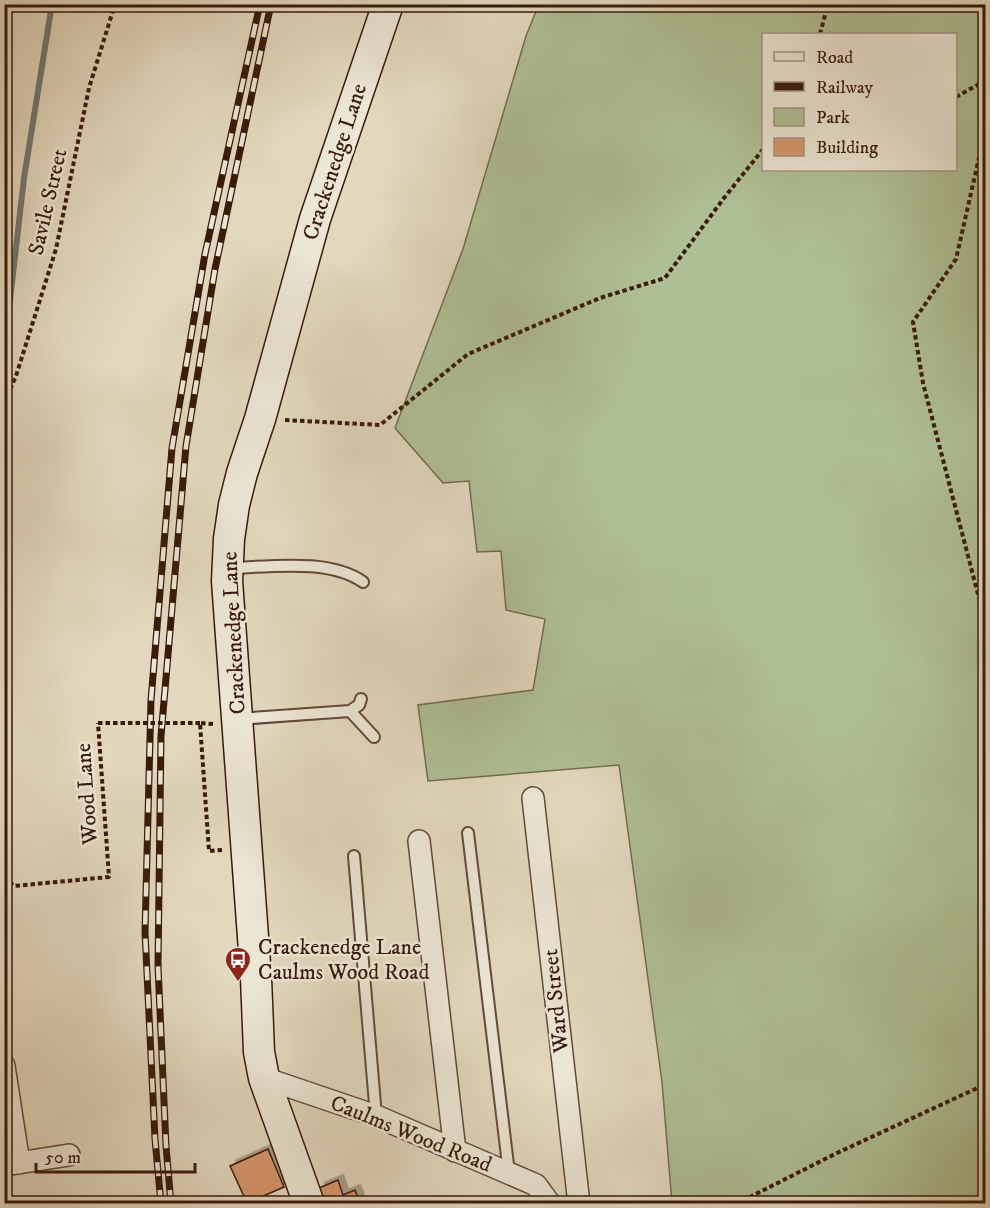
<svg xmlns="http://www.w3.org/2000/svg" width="990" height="1208" font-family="'IM FELL DW Pica',serif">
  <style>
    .green { fill: #afbf94; stroke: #746c50; stroke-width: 1.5; fill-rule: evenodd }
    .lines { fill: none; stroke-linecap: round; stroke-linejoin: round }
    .stream { stroke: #717973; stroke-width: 6 }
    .building { fill: #d7976c; stroke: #391a0b; stroke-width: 1.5; filter: url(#shadow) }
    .lane-casing { stroke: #634a38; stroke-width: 14 }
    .street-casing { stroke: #634a38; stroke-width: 24 }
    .secondary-casing { stroke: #391a0b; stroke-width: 33 }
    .path { stroke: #391a0b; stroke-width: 4; stroke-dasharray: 4.5 3; stroke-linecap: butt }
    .lane { stroke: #ece6d4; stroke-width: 10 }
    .street { stroke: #ece6d4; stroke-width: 21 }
    .secondary { stroke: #ece6d4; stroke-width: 30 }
    .rail-casing { stroke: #391a0b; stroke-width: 7 }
    .rail { stroke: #ece6d4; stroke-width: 4.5; stroke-dasharray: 14; stroke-linecap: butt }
    .path-bridge { stroke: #391a0b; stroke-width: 4; stroke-dasharray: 4.5 3; stroke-linecap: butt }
    .labels { text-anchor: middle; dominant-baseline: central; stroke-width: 5; stroke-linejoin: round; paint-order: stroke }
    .street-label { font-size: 22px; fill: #391a0b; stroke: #ece6d4 }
    .poi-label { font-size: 22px; fill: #391a0b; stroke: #ece6d4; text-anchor: start }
  </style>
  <defs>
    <filter id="shadow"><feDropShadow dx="5.5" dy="-5.5" stdDeviation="0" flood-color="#0004"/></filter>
  </defs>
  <rect width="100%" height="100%" fill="#e2d8bd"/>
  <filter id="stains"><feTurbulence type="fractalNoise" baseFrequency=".00333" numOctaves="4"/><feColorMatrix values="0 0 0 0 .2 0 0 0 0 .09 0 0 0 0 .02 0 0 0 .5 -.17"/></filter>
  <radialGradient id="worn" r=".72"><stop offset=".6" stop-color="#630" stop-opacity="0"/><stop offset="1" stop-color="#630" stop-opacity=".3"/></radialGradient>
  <path class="green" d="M539,4l446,1v1198h-313l-10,-121 -43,-317 -191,16 -10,-76 115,-15 12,-71 -39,-9 -5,-59 -24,1 -8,-71 -26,2 -48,-55 68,-179 63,-213zM764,34h192v136h-192z"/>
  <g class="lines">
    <path class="stream" d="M4,353l20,-175 28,-174"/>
  </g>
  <path class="building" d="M268,1149l16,38 -37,16 -17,-37z
    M338,1180l5,15 12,-5 5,14h-35l-6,-16z"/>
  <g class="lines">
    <defs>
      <path id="lane" d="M228,568c42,-1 101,-10 135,14
        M350,711l24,26
        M238,719l112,-8 9,-6 2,-6
        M468,833l41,340
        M354,856l22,260"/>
      <path id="street" d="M533,798l46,406
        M419,841l36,310
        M4,1066l15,97
        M264,1078l112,38 160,69 14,19
        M5,1165l64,-10"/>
      <path id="secondary" d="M309,1204l-45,-126 -5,-26 -3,-74 -29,-397 2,-42 5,-34 8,-32 18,-54 55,-200 73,-215"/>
    </defs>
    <use href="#lane" class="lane-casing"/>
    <use href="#street" class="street-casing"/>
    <use href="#secondary" class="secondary-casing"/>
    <path class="path" d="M820,34l8,-30
      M956,97l30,-17
      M986,127l-30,132 -43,63 10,61 63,242
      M4,403l12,-27 40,-127 33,-161 26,-84
      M285,420l95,5 88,-71 132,-56 65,-20 59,-80 40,-50
      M213,724l-13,-1 9,128 13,-1
      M4,877l10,9 95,-9 -11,-154
      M736,1204l101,-51 149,-69"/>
    <use href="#lane" class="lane"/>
    <use href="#street" class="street"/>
    <use href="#secondary" class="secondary"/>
    <defs>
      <path id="rail" d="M161,1204l-6,-65 -10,-207 6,-232 21,-252 33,-194 55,-250
        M171,1204l-5,-58 -8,-180 3,-230 25,-290 29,-177 56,-265"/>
    </defs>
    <use href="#rail" class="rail-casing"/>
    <use href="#rail" class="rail"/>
    <path class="path-bridge" d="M98,723h102"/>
  </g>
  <defs>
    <symbol id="bus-pin" viewBox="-11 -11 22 30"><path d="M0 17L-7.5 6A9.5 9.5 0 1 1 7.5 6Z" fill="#8f2418" stroke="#ece6d4"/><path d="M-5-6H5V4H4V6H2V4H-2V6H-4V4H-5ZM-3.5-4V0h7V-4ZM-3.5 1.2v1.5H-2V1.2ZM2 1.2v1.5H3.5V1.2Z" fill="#fff"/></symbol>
  </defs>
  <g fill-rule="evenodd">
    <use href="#bus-pin" x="223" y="945" width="30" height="40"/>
  </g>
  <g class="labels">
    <g class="street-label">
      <text transform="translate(335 162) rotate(-72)">Crackenedge Lane</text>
      <text transform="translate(48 202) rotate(-77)">Savile Street</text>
      <text transform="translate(234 633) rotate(-93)">Crackenedge Lane</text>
      <text transform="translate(87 794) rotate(-94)">Wood Lane</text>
      <text transform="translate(556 1001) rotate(-96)">Ward Street</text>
      <text transform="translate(411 1134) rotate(22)">Caulms Wood Road</text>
    </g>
    <g class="poi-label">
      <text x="258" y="947">Crackenedge Lane<tspan x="258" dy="25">Caulms Wood Road</tspan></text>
    </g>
  </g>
  <rect width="990" height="1208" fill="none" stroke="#e2d8bd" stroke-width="24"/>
  <rect x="6" y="6" width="978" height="1196" fill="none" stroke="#391a0b" stroke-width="3"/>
  <rect x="12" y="12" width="966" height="1184" fill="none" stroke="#391a0b" stroke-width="1.5"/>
  <rect x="762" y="33" width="195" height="138" fill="#ece6d4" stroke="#a49484" stroke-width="1.5"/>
  <rect x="774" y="52" width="30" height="9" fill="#ece6d4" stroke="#a49484" stroke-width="1.5"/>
  <text x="816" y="63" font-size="18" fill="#391a0b">Road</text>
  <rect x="774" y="82" width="30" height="9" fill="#391a0b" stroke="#a49484" stroke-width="1.5"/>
  <text x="816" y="93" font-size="18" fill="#391a0b">Railway</text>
  <rect x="774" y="108" width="30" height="18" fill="#afbf94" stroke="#a49484" stroke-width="1.5"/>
  <text x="816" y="123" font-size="18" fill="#391a0b">Park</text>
  <rect x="774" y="138" width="30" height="18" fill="#d7976c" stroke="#a49484" stroke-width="1.5"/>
  <text x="816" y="153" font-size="18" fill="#391a0b">Building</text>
  <path d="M36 1163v9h159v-9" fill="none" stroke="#391a0b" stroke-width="3"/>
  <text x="45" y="1163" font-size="18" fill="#391a0b" stroke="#ece6d4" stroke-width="4.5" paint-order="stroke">50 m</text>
  <rect width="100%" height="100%" filter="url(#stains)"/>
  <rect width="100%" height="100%" fill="url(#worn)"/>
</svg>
